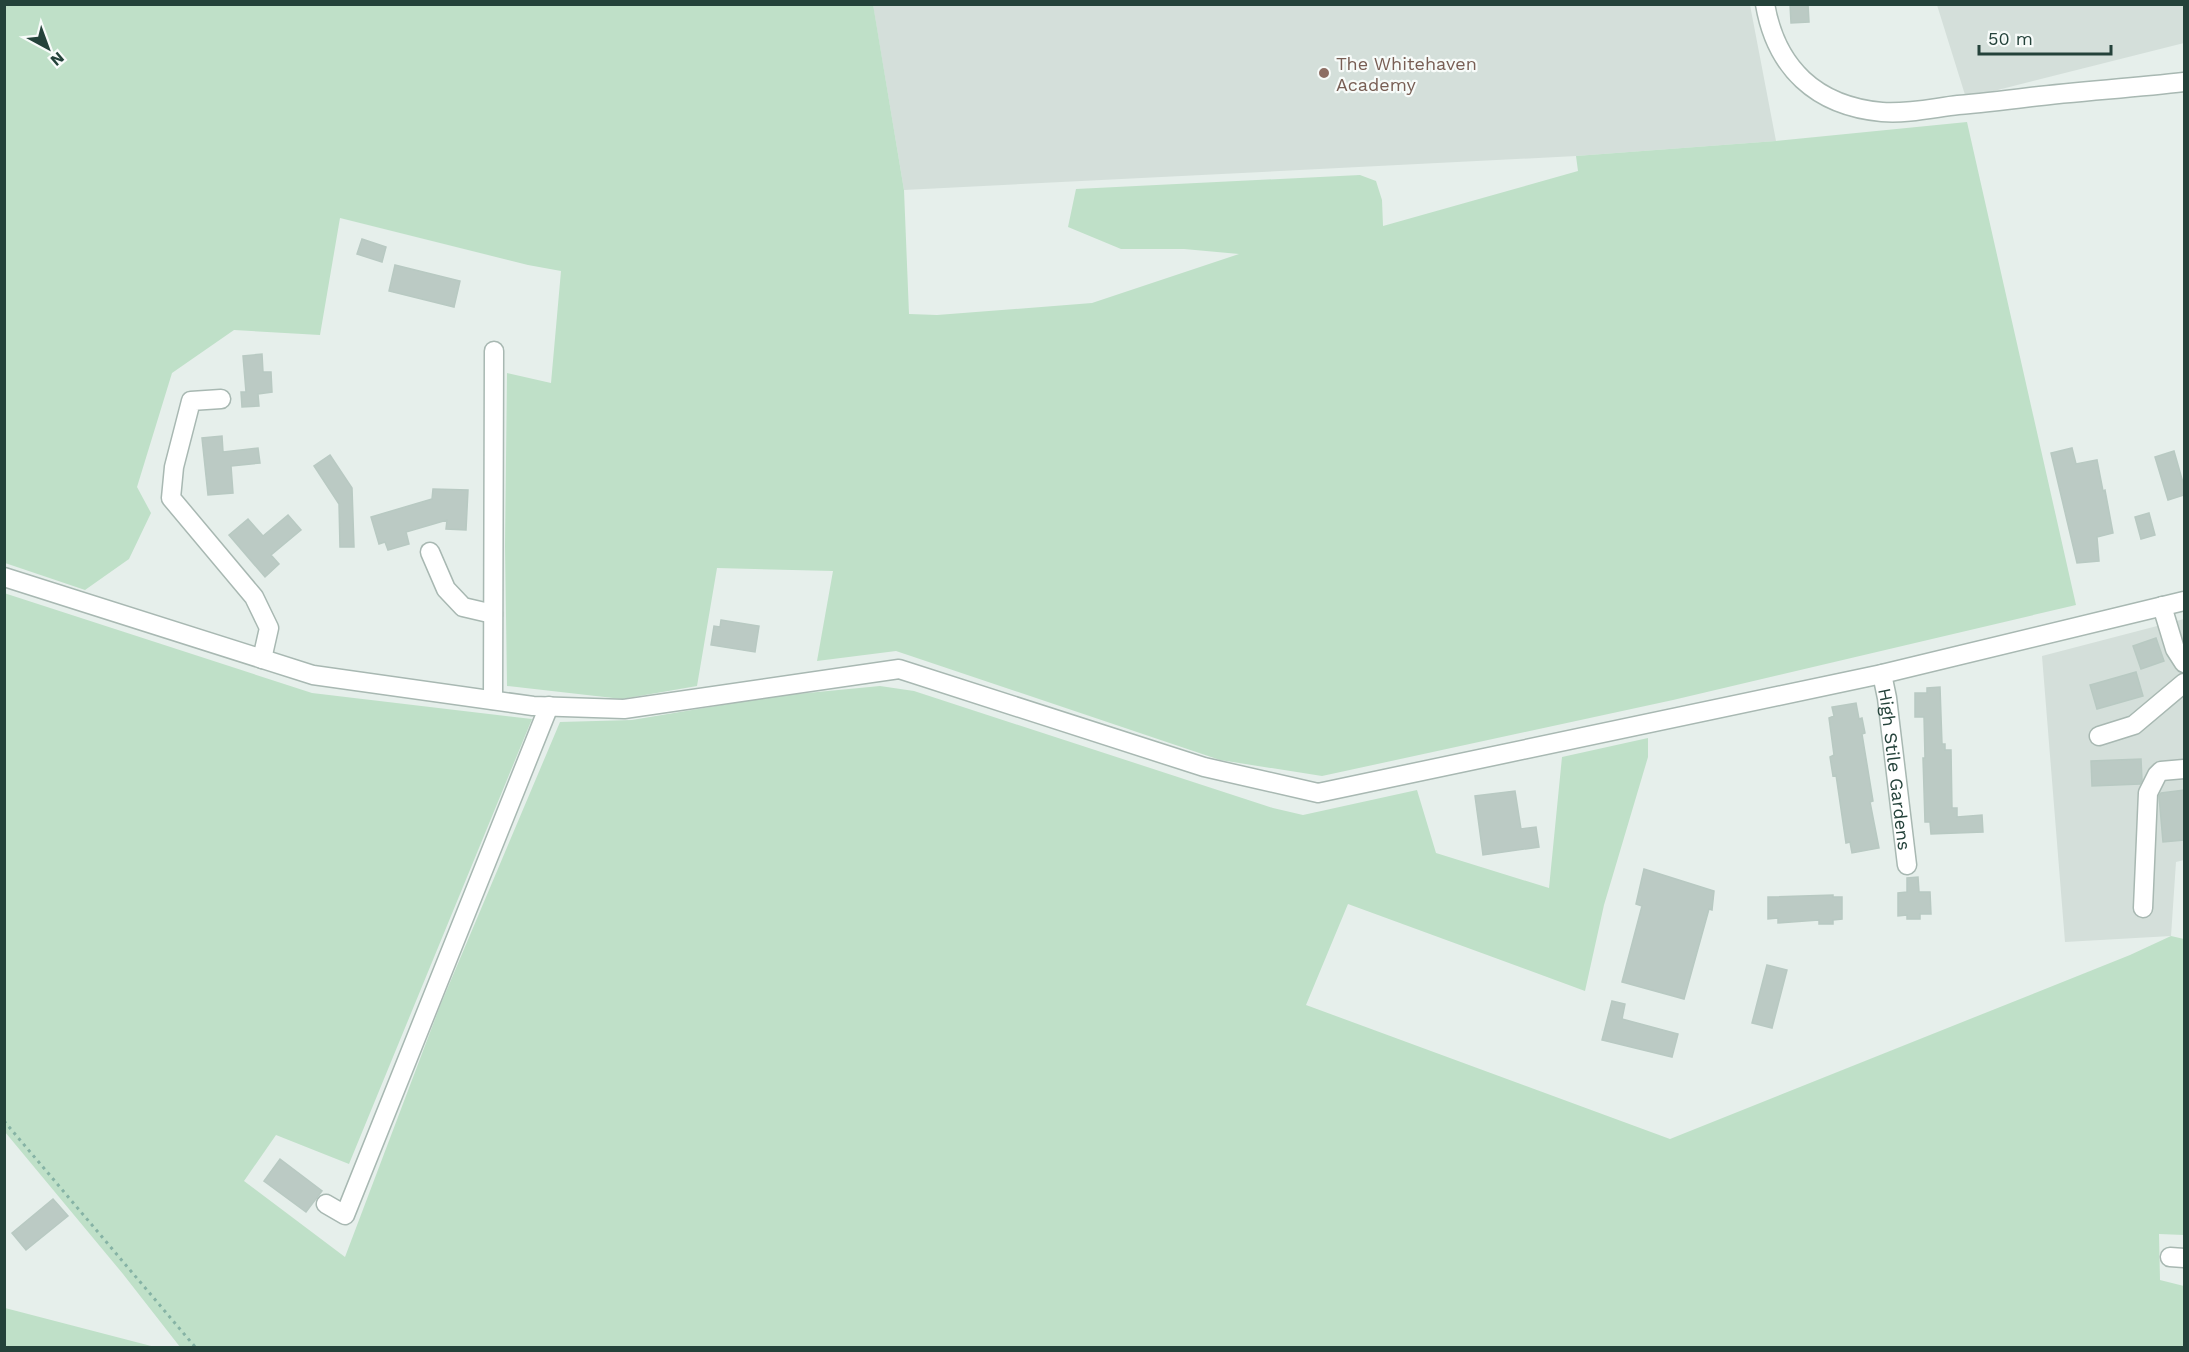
<svg xmlns="http://www.w3.org/2000/svg" width="2189" height="1352" font-family="'Work Sans',sans-serif">
  <style>
    .built { fill: #d4dfda }
    .green { fill: #bfe0c8 }
    .building { fill: #bbcac4; stroke: #b8c9c2; stroke-width: 1.5 }
    .lines { fill: none; stroke-linecap: round; stroke-linejoin: round }
    .minor-casing { stroke: #a8b8b2; stroke-width: 21 }
    .path { stroke: #86b3a5; stroke-width: 3; stroke-dasharray: 3 4.5; stroke-linecap: butt }
    .minor { stroke: #fff; stroke-width: 18 }
    .education-dot { fill: #8d6e63; stroke: #f7fbf9; stroke-width: 2 }
    .labels { text-anchor: middle; dominant-baseline: central; stroke-width: 4.5; stroke-linejoin: round; paint-order: stroke }
    .education-label { font-size: 18px; fill: #785e54; stroke: #f7fbf9; text-anchor: start }
    .street-label { font-size: 18px; fill: #24423a; stroke: #f7fbf9 }
  </style>
  <rect width="100%" height="100%" fill="#e6efeb"/>
  <path class="built" d="M873,5h877l26,136 -200,15 -672,34z
    M1937,5h247v38l-218,55z
    M2184,619v241l-8,2 -5,74 -106,6 -23,-286z"/>
  <path class="green" d="M873,4l31,186 5,124 28,1 155,-12 147,-49 -55,-5h-63l-53,-22 8,-38 284,-14 16,6 6,19 1,26 195,-55 -2,-15 200,-15 191,-19 109,483 -403,95 -351,76 -102,-16 -324,-109 -79,10 16,-90 -116,-3 -20,118 -75,13 -115,-13 -2,-140 2,-173 44,10 10,-112 -33,-6 -188,-47 -20,117 -86,-5 -62,43 -35,114 14,26 -22,46 -44,31 -80,-27v-558z
    M4,593l308,100 220,26 -183,445 -73,-29 -32,46 101,76 95,-251 120,-284 72,-2 144,-24 104,-10 34,5 359,117 30,7 114,-25 19,63 113,35 13,-131 86,-19v19l-44,148 -19,86 -237,-87 -42,101 364,134 460,-184 41,-19 13,3v296l-25,-1 1,46 24,6v61h-2004l-57,-73 -118,-142z
    M5,1308l150,39h-150z"/>
  <path class="building" d="M1790,4h18l1,18 -18,1z
    M362,239l24,8 -4,15 -25,-8z
    M395,265l65,16 -6,26 -65,-16z
    M262,354l1,18h8l1,20 -14,2 1,12 -17,1 -1,-15h5l-3,-36z
    M222,436l1,16 35,-4 2,15 -29,3 2,27 -25,2 -6,-57z
    M2072,448l4,16 21,-4 6,31 2,-1 8,43 -16,4 2,24 -22,2 -26,-110z
    M2174,451l10,35v9l-16,5 -13,-43z
    M330,455l22,33 2,59h-14l-1,-43 -25,-38z
    M433,489l35,1 -2,40 -20,-1 1,-9 -41,12 3,12 -21,6 -3,-8 -6,2 -8,-27 61,-18z
    M2149,513l6,22 -14,4 -6,-22z
    M288,515l13,15 -30,25 8,9 -14,13 -36,-42 19,-16 15,17z
    M721,620l38,6 -4,26 -44,-7 3,-19 6,1z
    M2156,638l8,23 -23,8 -8,-23z
    M2136,672l7,24 -46,13 -7,-24z
    M1940,687l2,57h3v6h6l1,58h5v9l25,-2 1,17 -52,2 -1,-12h-5l-2,-64h2l-1,-41h-9v-24h12v-5z
    M1856,703l3,16 3,-1 3,15 -3,1 11,67 -3,1 9,46 -27,5 -2,-11 -4,1 -10,-68 -3,1 -3,-19 4,-2 -5,-37 5,-2 -2,-9z
    M2141,759l1,21 -2,4 -48,2 -1,-25z
    M2184,790v50l-21,2 -4,-46 2,-3z
    M1515,791l6,38 15,-2 3,20 -56,8 -8,-59z
    M1644,869l70,22 -2,19 -3,-1 -25,90 -62,-17 20,-76 -6,-2z
    M1918,877l1,15h11l1,22h-11v5h-13v-4l-9,1v-23l9,-1v-14z
    M1833,895v2h9v22l-9,1v4h-14v-4l-41,3v-5l-10,1v-22z
    M1767,965l20,5 -15,58 -20,-5z
    M1612,1001l13,3 -3,15 56,15 -6,23 -70,-17z
    M280,1159l42,32 -16,21 -42,-31z
    M53,1199l15,17 -42,34 -14,-17z"/>
  <g class="lines">
    <defs>
      <g id="minor">
        <path d="M1765,4c11,64 51,102 117,108 25,2 51,-4 76,-7 25,-2 49,-5 73,-8 51,-6 102,-9 153,-15"/>
        <path d="M221,399l-30,2 -17,66 -3,31 83,99 15,31 -7,31"/>
        <path d="M430,552l16,37 17,18 30,7"/>
        <path d="M4,577l309,98 220,31 91,3 275,-40 305,98 114,26 564,-119 302,-73"/>
        <path d="M2162,606l13,43 9,14"/>
        <path id="s1" d="M1882,674l5,24 20,167"/>
        <path d="M493,700l1,-349"/>
        <path d="M2099,736l35,-11 50,-42"/>
        <path d="M2143,908l5,-115 9,-18 4,-4 23,-2"/>
        <path d="M326,1204l19,11 204,-509"/>
        <path d="M2170,1257l14,1"/>
      </g>
    </defs>
    <use href="#minor" class="minor-casing"/>
    <path class="path" d="M4,1121l192,227"/>
    <use href="#minor" class="minor"/>
  </g>
  <circle class="education-dot" cx="1324" cy="73" r="6"/>
  <g class="labels">
    <g class="education-label">
      <text x="1336" y="63">The Whitehaven<tspan x="1336" dy="21">Academy</tspan></text>
    </g>
    <g class="street-label">
      <text stroke="none"><textPath href="#s1" startOffset="96">High Stile Gardens</textPath></text>
    </g>
  </g>
  <rect width="2189" height="1352" fill="none" stroke="#24423a" stroke-width="12"/>
  <g transform="translate(48 48) rotate(139)" stroke="#f7fbf9" stroke-width="4.5" paint-order="stroke">
  <path d="M0-4.5L10 22L0 15L-10 22Z" fill="#24423a"/>
  <text y="-9" font-size="16" font-weight="bold" text-anchor="middle" fill="#24423a">N</text>
  </g>
  <path d="M1979 45v9h132v-9" fill="none" stroke="#24423a" stroke-width="3"/>
  <text x="1988" y="45" font-size="18" fill="#24423a" stroke="#f7fbf9" stroke-width="4.5" paint-order="stroke">50 m</text>
</svg>
